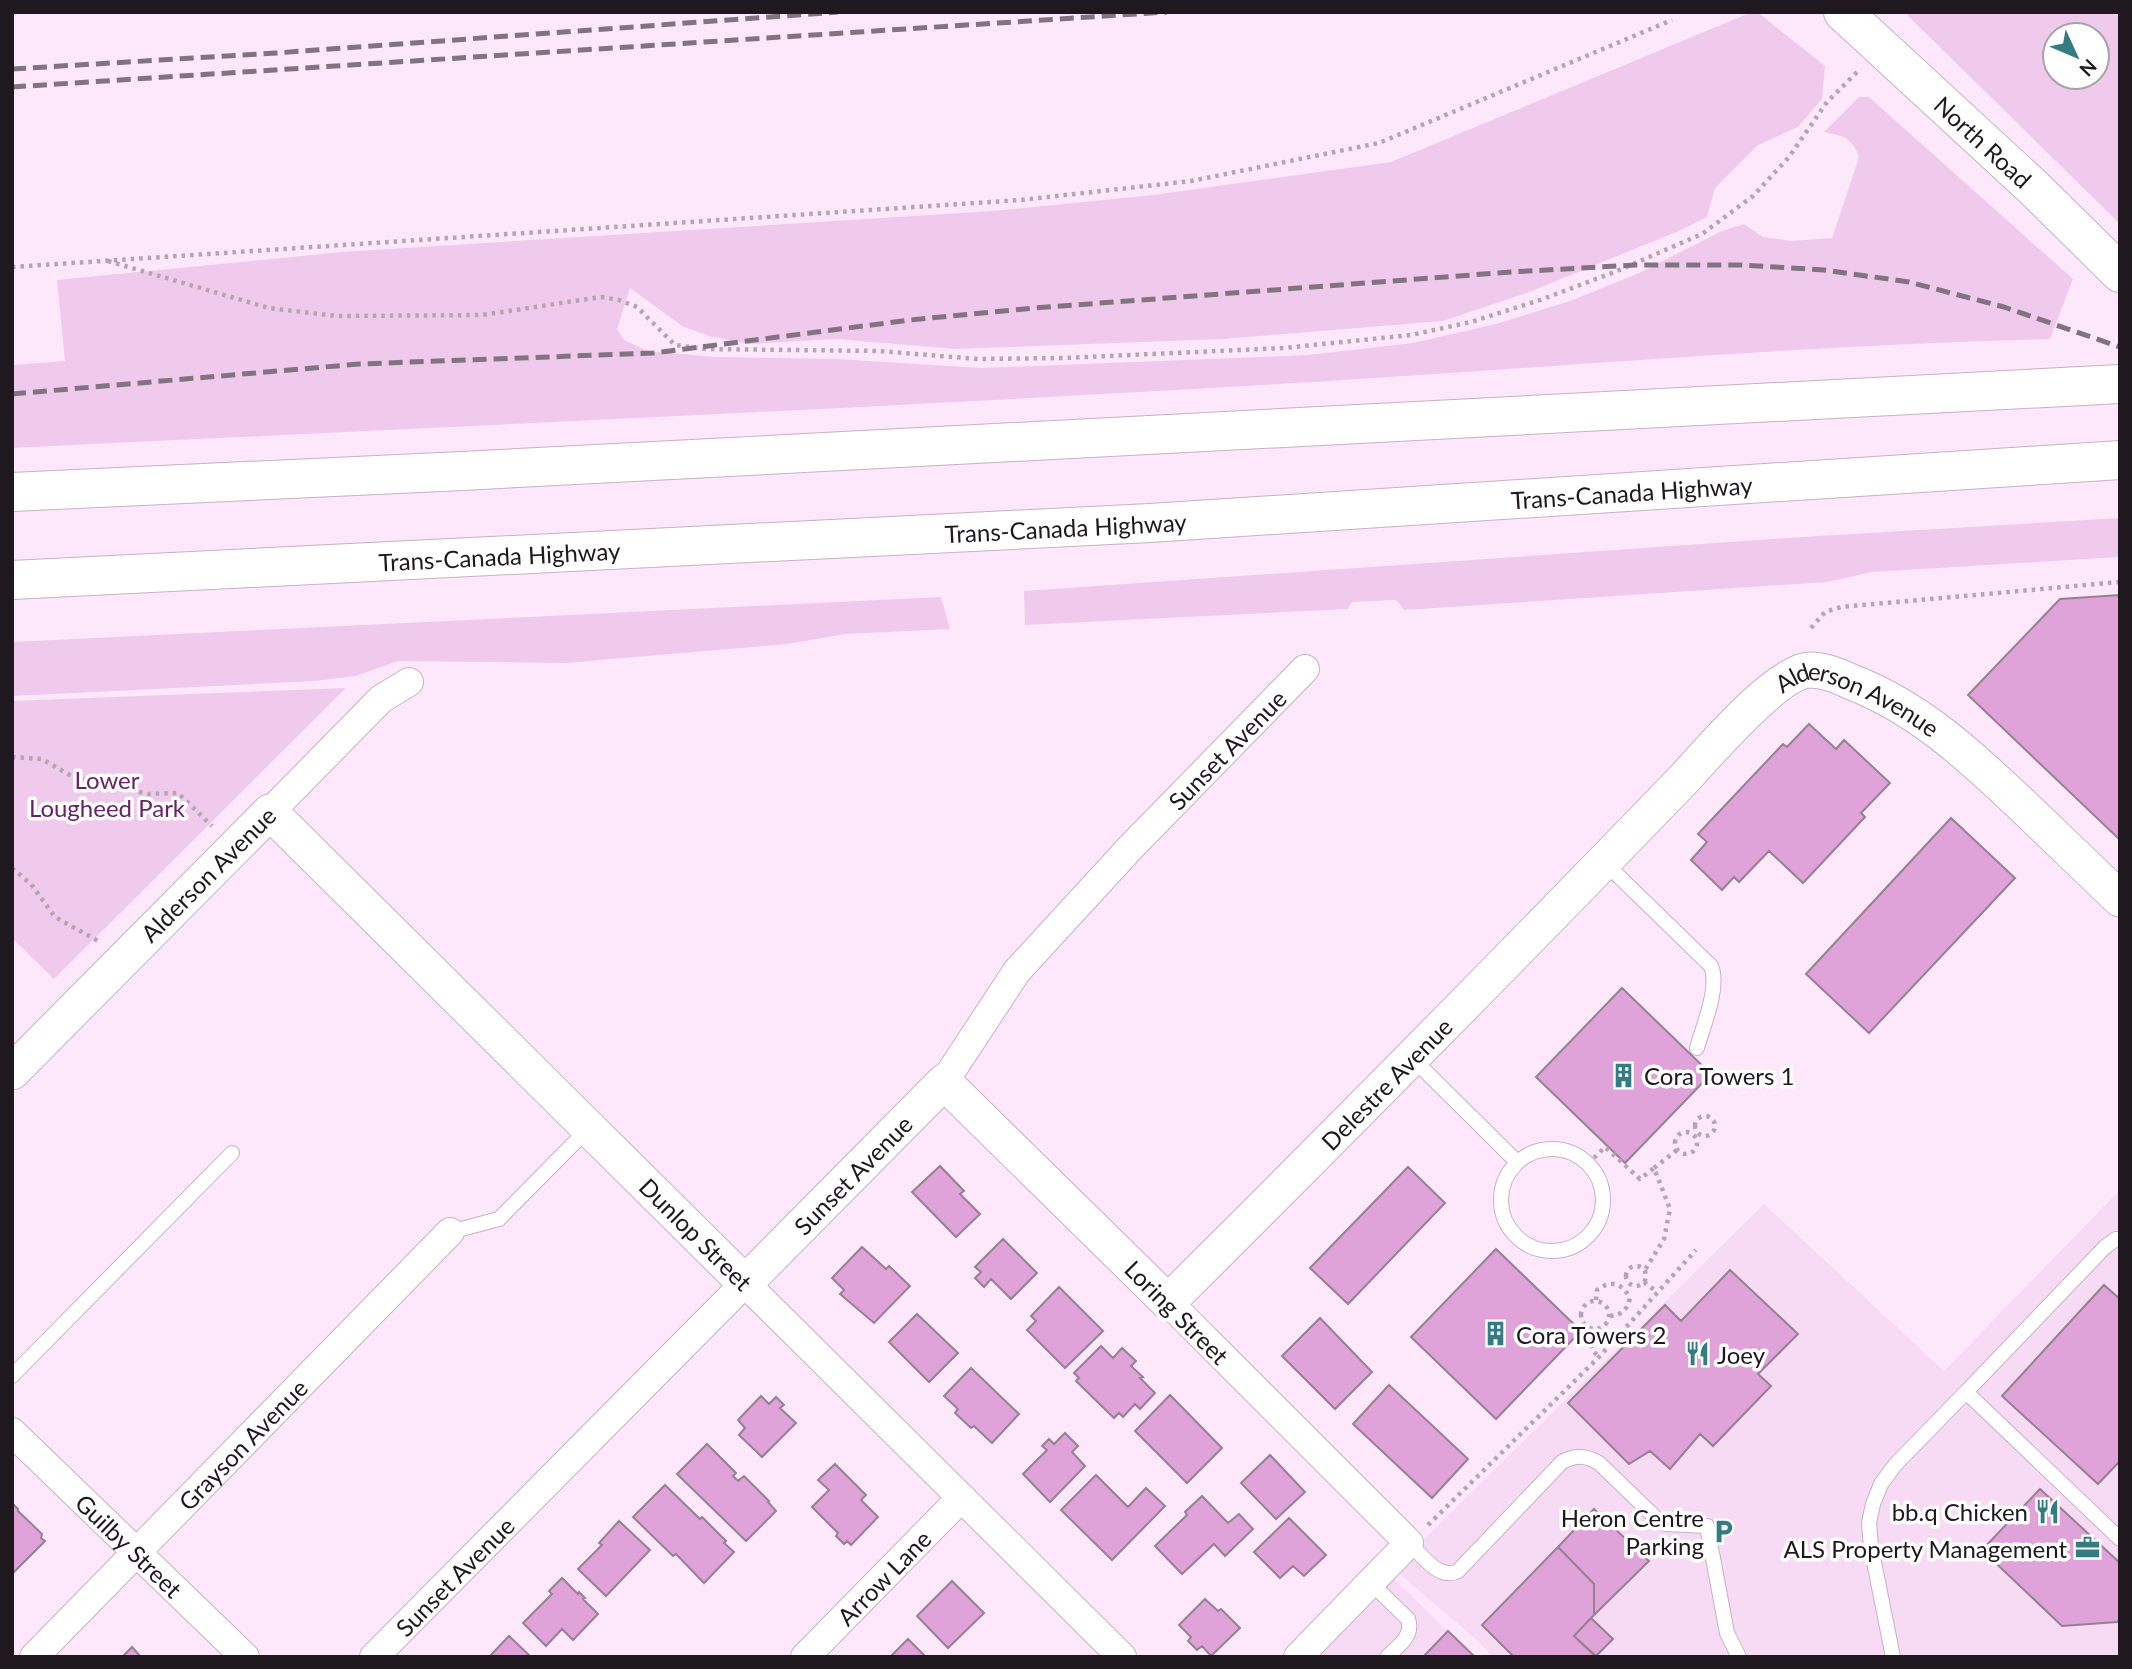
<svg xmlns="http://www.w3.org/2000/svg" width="2132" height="1669" font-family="Lato,sans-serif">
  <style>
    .built { fill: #f7daf3 }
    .green { fill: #f0caec; fill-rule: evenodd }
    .building { fill: #dfa2d9; stroke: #958192; stroke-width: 2 }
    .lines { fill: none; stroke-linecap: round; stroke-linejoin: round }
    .service-casing { stroke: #c7b1c4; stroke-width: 16 }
    .minor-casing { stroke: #c7b1c4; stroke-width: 30 }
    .tertiary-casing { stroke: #c7b1c4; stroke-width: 37 }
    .secondary-casing { stroke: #c7b1c4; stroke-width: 40 }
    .motorway-casing { stroke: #c7b1c4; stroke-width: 40 }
    .path { stroke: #b5a4b4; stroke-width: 4.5; stroke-dasharray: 3.5 5; stroke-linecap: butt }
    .service { stroke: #fff; stroke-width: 14 }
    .minor { stroke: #fff; stroke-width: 28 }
    .tertiary { stroke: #fff; stroke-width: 35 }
    .secondary { stroke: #fff; stroke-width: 38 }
    .motorway { stroke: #fff; stroke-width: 38 }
    .rail { stroke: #817380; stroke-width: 5; stroke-dasharray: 14 7; stroke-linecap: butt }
    .labels { text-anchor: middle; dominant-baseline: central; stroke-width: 7; stroke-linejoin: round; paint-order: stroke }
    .street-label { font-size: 24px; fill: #1f181f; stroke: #fff }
    .park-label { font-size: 24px; fill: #682265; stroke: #fff }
    .poi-label { font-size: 24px; fill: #1f181f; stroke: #fff; text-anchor: start }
  </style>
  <rect width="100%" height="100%" fill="#fde7fb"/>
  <path class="built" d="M2120,1190v467h-627l-14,-15 -85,-73 370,-365 180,167z
    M1392,1577l82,80h-160z"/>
  <path class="green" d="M1752,12h5l68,54 -3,33 -24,28 -40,18 -43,43 -8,29 -26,13 -154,63 -84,28 -220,18 -268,10 -120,-10 -86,5 -40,-8 -27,-10 -52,-38 -13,41 7,11 24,11 67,6 122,2 145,9 326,-13 105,-12 83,-19 74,-23 69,-28 83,-42 22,-7 19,13 29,4 40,-3 27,-81c-8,-21 -15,-20 -35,-25l35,-35h10l204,182 -23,60c-246,6 -491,28 -737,43 -433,26 -867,45 -1301,66v-83l53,-4 -8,-81 285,-28 651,-41 160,-16 238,-33z
    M1904,12h216v212zM2097,35v42h-42v-42z
    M2120,518v39l-248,15 -45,10 -423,28 -8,-10 -44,2 -4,7 -323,16 -1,-34 778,-54z
    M941,597l9,32 -104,5 -59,10 -221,19 -168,-2 -42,15 -41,5 -303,15v-54z
    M346,688l-292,291 -42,-41v-237z"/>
  <path class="building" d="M2120,595v245l-152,-145 92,-96z
    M1809,724l27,25 8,-9 46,43 -29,30 4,4 -62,66 -34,-32 -30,31 -5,-5 -12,13 -31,-30 16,-18 -9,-8 85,-90 4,3z
    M1951,818l64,60 -146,155 -63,-59z
    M1622,988l89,86 -86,89 -89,-86z
    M940,1166l24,25 -4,3 20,20 -24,23 -44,-45z
    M1408,1167l37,36 -97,101 -38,-36z
    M1003,1239l34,34 -26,26 -20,-20 -7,8 -9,-9 6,-6 -6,-5z
    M862,1247l24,22 3,-3 21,20 -36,37 -34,-29 4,-4 -12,-12z
    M1496,1249l85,82 -85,88 -85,-82z
    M1730,1270l68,64 -40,40 13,12 -58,60 -13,-12 -30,35 -20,-18 -21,13 -61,-61 97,-98 16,16z
    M2104,1285l16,14v162l-22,23 -96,-88z
    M1059,1287l44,44 -38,37 -38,-38 9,-9 -5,-5z
    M917,1314l41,39 -29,29 -40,-40z
    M1320,1318l52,54 -37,37 -53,-53z
    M1101,1346l12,12 9,-10 14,13 -5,5 12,11 -3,1 15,15 -15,16 -5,-5 -12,13 -4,-4 -5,5 -38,-37 3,-3 -5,-5z
    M971,1368l48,46 -27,29 -18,-17 -3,2 -16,-15 3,-4 -14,-13z
    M1389,1385l79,74 -36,39 -79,-74z
    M1170,1395l52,53 -35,35 -52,-52z
    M761,1396l8,8 7,-7 8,8 -4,3 16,15 -34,34 -23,-22 6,-7 -7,-8z
    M1065,1433l13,13 -6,6 13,14 -35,36 -27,-28 24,-24 -5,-4 7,-7 5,5z
    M707,1444l29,29 -3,3 5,5 6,-5 25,25 -1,1 8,9 -30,30 -69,-67z
    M1270,1455l35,37 -29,27 -35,-36z
    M835,1464l31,31 -5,5 17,17 -27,28 -4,-4 -3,3 -8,-8 2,-3 -26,-26 17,-17 -11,-10z
    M1096,1475l32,32 18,-19 19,18 -53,54 -51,-50z
    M665,1485l35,34 2,-2 24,24 -2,2 10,9 -30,31 -28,-29 -3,2 -40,-39z
    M2040,1489l80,74v56l-3,3 -55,4 -80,-76z
    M1202,1496l26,27 11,-9 14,15 -28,27 -11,-12 -32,30 -27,-28 32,-31 -2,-3z
    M12,1503l6,6v2l24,23 -1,4 4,3 -33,33z
    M1594,1509l55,52 -55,54v-31l-36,-37z
    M1289,1518l37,37 -22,21 -11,-10 -13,12 -26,-26z
    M619,1521l31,29 -44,46 -28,-27 24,-24 -3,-2z
    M1558,1547l36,37v31l-20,21 22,21h-82l-32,-32z
    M562,1578l16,16 1,-2 6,6 -2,1 15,15 -25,26 -11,-11 -16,17 -23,-23 29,-29 -3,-3z
    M952,1581l32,32 -36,35 -31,-32z
    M1205,1599l13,12 3,-2 19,19 -29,28 -9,-10 -5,4 -9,-9 3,-4 -12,-12z
    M1591,1618l22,21 -17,17 -22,-20z
    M1448,1631l27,26h-52z
    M509,1636l22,21h-42z
    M908,1639l18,18h-36z
    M132,1647l9,10h-19z"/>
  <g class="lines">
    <defs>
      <path id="service" d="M1604,862l107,104c9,21 -8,60 -14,82
        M1412,1058l105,104
        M1501 1200a51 51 0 1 1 102 0a51 51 0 1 1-102 0Z
        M450,1232l49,-13 89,-90
        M12,1376l220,-223
        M1966,1392l139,-145 11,-8h4
        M1409,1543c13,12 30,38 49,28l104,-109c14,-7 23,-7 37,1l59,57 8,4 41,2 20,107 12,24
        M1371,1583l37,36c6,17 -10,27 -21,38
        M1893,1657l-22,-110 -2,-24 4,-19 8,-20 14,-19 71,-73 154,147"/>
      <g id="minor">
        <path d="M270,812l111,-113 28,-17"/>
        <path id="s1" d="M944,1082l73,-111 114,-124 174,-178"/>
        <path d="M1168,1302l241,241 -111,114"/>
        <path id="s2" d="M12,1432l233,225"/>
        <path id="s3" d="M34,1657l416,-425"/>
        <path id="s4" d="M374,1657l371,-374 377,374"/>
        <path id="s5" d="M805,1657l156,-159"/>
      </g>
      <g id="tertiary">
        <path id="s6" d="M12,1072l258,-260 475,471 199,-201 224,220c172,-171 343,-344 512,-519 25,-26 96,-112 130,-113 16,0 30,7 44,13 66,26 116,73 167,121 33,32 66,63 99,95"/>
      </g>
      <g id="secondary">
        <path id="s7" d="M1843,12l192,177 85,84"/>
      </g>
      <g id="motorway">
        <path d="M12,492l450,-21 1658,-87"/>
        <path id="s8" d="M12,580l1138,-57 970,-63"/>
      </g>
    </defs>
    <use href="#service" class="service-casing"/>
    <use href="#minor" class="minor-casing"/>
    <use href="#tertiary" class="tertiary-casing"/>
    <use href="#secondary" class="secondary-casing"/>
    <use href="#motorway" class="motorway-casing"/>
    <path class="path" d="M108,261l161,47 68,8 145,-1 119,-18 18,3 18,7 38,38 31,4 173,2 99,8 86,-1 220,-10 127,-13 60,-13 69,-22 77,-29 85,-37 51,-38 36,-39 38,-55 32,-32
      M12,267l1009,-67 170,-19 188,-38 293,-123
      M1811,628l14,-16 16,-5 279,-25
      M12,757l30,2 33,19 8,2 14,-3 21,3 22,12 8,2 30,-1 34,33
      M12,868l19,16 24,33 45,25
      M1695 1126a10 10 0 1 1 20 0a10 10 0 1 1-20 0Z
      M1675 1143a11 11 0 1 1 22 0a11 11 0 1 1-22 0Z
      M1588,1164l17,-17 35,32 14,-11 16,41 -6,30 -19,31
      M1654,1168l23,-18
      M1626 1276a10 10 0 1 1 20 0a10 10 0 1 1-20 0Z
      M1644,1282l13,10
      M1596,1300l1,-10c14,-10 24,-8 33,8 -3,12 -8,17 -20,18
      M1581 1315a14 14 0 1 1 28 0a14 14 0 1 1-28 0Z
      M1588,1328l4,22 7,7
      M1428,1525l171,-168 97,-107"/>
    <use href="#service" class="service"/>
    <use href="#minor" class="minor"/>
    <use href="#tertiary" class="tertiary"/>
    <use href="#secondary" class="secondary"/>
    <use href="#motorway" class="motorway"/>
    <path class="rail" d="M12,69l264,-16 562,-41
      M12,87l1155,-75
      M12,394l347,-30 295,-11 256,-33 125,-12 476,-36 124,-7h107l82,5 85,12 95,25 116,40"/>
  </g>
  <defs>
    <symbol id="building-bare" viewBox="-9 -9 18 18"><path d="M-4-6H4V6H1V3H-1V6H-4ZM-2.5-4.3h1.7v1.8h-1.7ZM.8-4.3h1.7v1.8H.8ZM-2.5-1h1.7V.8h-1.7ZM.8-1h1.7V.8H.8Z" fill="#337c81" stroke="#fff" stroke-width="2.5" paint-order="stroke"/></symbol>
    <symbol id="restaurant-bare" viewBox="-9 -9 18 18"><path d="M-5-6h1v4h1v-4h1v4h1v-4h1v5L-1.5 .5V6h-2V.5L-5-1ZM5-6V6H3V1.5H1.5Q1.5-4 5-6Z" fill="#337c81" stroke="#fff" stroke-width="2.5" paint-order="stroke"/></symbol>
    <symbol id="parking-bare" viewBox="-9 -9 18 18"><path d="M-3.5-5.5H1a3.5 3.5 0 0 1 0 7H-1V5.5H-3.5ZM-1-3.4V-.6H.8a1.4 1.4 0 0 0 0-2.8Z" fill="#337c81" stroke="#fff" stroke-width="2.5" paint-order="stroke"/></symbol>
    <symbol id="office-bare" viewBox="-9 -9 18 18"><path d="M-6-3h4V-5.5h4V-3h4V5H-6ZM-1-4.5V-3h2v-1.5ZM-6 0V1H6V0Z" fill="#337c81" stroke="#fff" stroke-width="2.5" paint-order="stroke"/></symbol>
  </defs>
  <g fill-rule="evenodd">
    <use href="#building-bare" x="1606" y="1058" width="35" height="35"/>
    <use href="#building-bare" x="1478" y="1316" width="35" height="35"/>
    <use href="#restaurant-bare" x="1680" y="1336" width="35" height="35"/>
    <use href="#restaurant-bare" x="2030" y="1494" width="35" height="35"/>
    <use href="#parking-bare" x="1706" y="1514" width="35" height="35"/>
    <use href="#office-bare" x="2070" y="1530" width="35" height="35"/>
  </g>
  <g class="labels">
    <g class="street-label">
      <text stroke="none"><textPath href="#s7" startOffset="191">North Road</textPath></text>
      <text stroke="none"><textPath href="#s8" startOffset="1622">Trans-Canada Highway</textPath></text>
      <text stroke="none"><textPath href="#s8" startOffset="1055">Trans-Canada Highway</textPath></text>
      <text stroke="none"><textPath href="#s8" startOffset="488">Trans-Canada Highway</textPath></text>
      <text stroke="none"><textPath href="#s6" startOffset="2588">Alderson Avenue</textPath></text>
      <text stroke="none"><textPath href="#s1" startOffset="438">Sunset Avenue</textPath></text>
      <text transform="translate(208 874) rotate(-45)">Alderson Avenue</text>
      <text stroke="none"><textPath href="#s6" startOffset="1941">Delestre Avenue</textPath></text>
      <text stroke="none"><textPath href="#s6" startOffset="1188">Sunset Avenue</textPath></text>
      <text transform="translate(696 1234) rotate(45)">Dunlop Street</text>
      <text transform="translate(1177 1312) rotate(45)">Loring Street</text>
      <text stroke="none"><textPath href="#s3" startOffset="298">Grayson Avenue</textPath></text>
      <text stroke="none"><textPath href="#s2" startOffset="163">Guilby Street</textPath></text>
      <text stroke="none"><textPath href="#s4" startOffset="114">Sunset Avenue</textPath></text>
      <text stroke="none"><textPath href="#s5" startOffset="112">Arrow Lane</textPath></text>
    </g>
    <g class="park-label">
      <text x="107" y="779">Lower<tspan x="107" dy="28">Lougheed Park</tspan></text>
    </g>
    <g class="poi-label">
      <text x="1644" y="1075">Cora Towers 1</text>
      <text x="1516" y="1334">Cora Towers 2</text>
      <text x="1717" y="1354">Joey</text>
      <text x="2028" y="1511" text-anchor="end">bb.q Chicken</text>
      <text x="1704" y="1517" text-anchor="end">Heron Centre<tspan x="1704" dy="28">Parking</tspan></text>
      <text x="2067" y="1548" text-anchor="end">ALS Property Management</text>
    </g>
  </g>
  <rect width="2132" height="1669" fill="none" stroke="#1f181f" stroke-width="28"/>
  <g transform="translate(2076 56) rotate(134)"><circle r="33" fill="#ffffff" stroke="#a5a3a5" stroke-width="2"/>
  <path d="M0-5L12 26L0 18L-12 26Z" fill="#337c81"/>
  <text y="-10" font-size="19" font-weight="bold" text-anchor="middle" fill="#1f181f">N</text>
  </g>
</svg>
